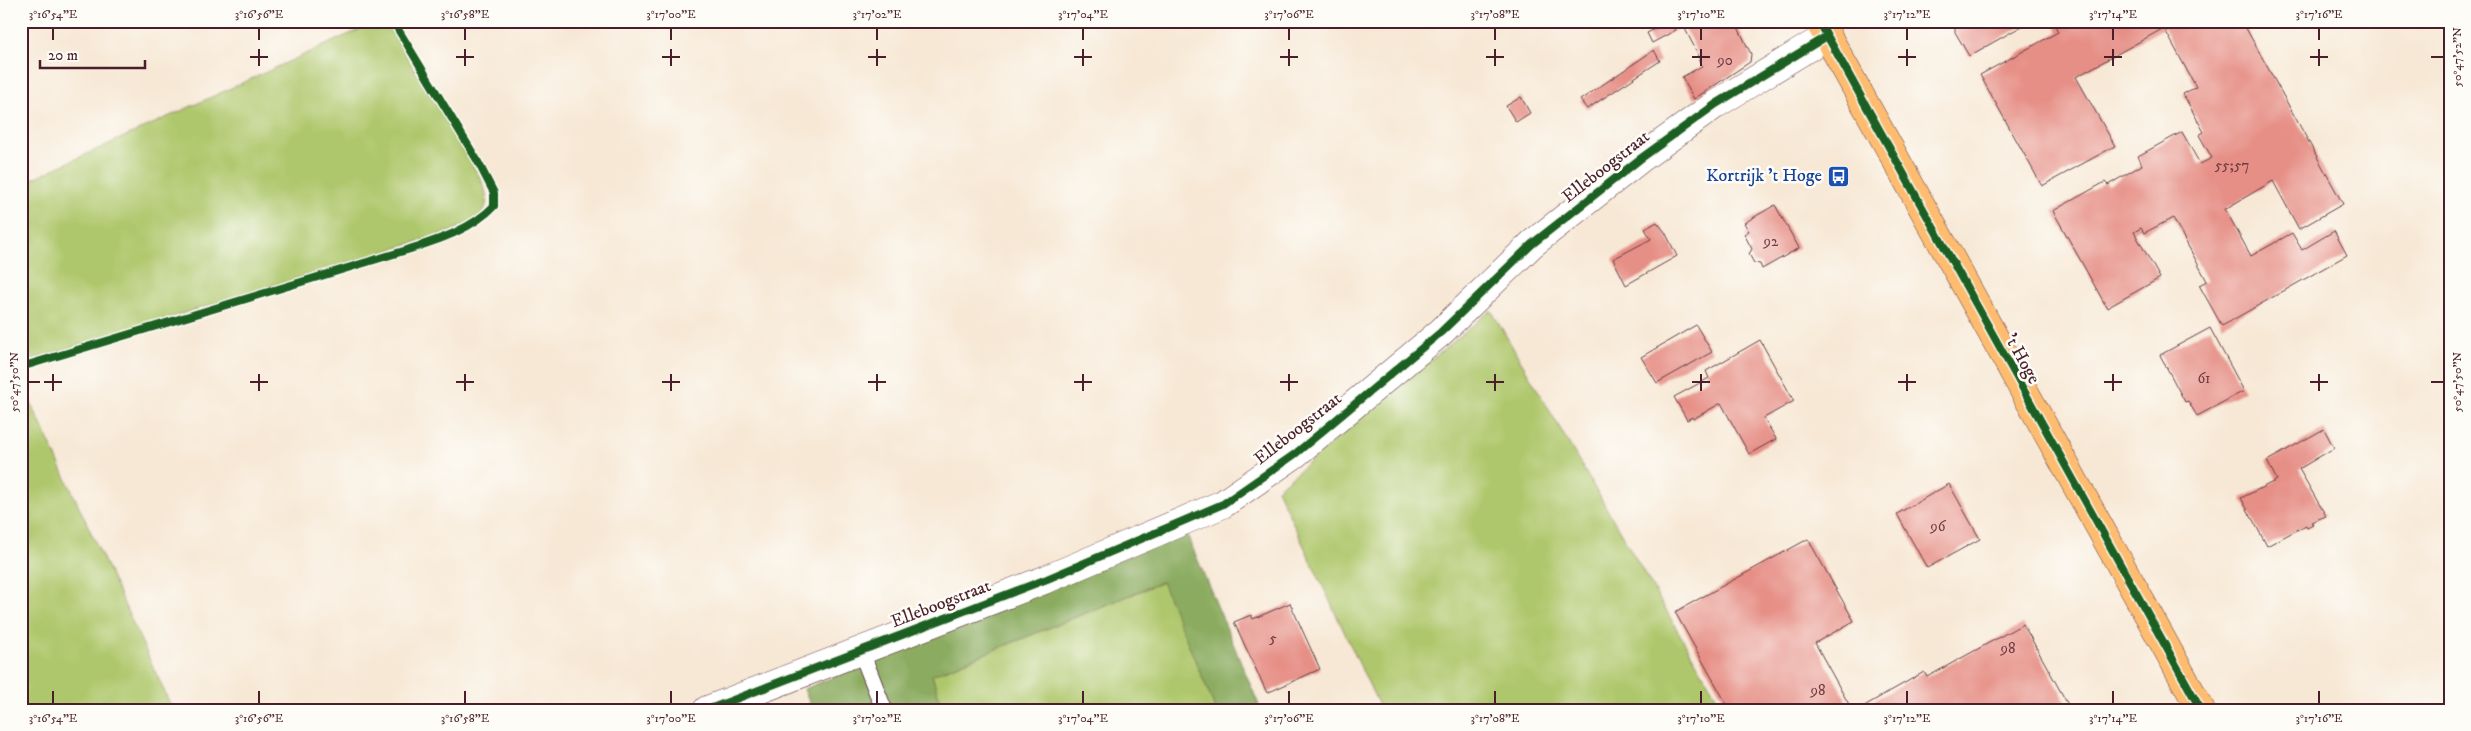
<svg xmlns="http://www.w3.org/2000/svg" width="2471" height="731" font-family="'IM FELL DW Pica',serif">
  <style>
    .green { fill: #afc76c; stroke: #7c734c }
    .forest { fill: #8bac60; stroke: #6a6646 }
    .building { fill: #e68f86 }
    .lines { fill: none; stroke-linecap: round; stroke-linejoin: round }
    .service-casing { stroke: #643d44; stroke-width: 18 }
    .minor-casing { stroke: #643d44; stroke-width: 29 }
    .primary-casing { stroke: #643d44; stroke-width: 29 }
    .service { stroke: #fff; stroke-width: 16 }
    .minor { stroke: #fff; stroke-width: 28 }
    .primary { stroke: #febc70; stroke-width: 28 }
    .cycleway-casing { stroke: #fdfcf7; stroke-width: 11 }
    .cycleway { stroke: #1b5e20; stroke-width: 8 }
    .ticks { fill: none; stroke: #4a1f2b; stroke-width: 2 }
    .labels { text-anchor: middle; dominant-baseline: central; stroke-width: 5; stroke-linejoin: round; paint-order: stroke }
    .number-label { font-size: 15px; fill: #713b42 }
    .street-label { font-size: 18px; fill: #4a1f2b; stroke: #fdfcf7 }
    .transit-label { font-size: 18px; fill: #164399; stroke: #fdfcf7; text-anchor: end }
    .neatline { fill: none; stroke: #4a1f2b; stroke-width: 2 }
    .ticks-label { font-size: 12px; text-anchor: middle; fill: #4a1f2b }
  </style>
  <rect width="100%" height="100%" fill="#fdfcf7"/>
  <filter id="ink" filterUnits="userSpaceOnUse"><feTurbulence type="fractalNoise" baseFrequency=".02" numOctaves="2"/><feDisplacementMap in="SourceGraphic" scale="10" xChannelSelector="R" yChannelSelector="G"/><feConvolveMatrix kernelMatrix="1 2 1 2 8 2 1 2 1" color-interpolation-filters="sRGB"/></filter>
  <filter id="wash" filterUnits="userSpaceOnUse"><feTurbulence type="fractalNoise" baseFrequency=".0096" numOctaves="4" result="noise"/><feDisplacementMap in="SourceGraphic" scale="20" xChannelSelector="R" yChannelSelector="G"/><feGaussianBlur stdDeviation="1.12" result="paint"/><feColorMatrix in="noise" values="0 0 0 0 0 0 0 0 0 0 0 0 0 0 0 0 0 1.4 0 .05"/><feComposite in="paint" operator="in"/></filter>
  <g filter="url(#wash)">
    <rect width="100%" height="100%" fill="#f7e8d5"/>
    <path class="green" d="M378,21h7l96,158c15,36 -3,39 -32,53l-428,131v-179z
      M1491,310l233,400h-343l-104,-221z
      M21,381l152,329h-152z
      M1163,582l53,128h-273l-11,-35z"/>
    <path class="forest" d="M1186,532l73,173 -11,5h-32l-54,-128 -230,93 11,35h-131l-8,-21z"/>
    <g id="blocks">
      <path class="building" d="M1670,21l6,9 -24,13 -5,-10z
        M1686,21h49l16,33 -1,8 -56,37 -12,-22 20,-11 -3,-5 2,-1 -19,-37z
        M1955,21h76l-62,35 -14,-24z
        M2053,21h13l2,5 8,-5h166l101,183 -44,25 -26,-48 -48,28 26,47 41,-23 10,17 32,-19 13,24 -125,71 -23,-41 8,-4 -34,-63 -29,15 -3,-5 -7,4 26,46 -53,30 -54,-97 52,-29 3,3 34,-20 -4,-9 44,-24 18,32 12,-6 -13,-23 5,-3 -21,-38 13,-7 -32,-59 -88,49 39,69 -73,40 -62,-111 78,-43z
        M1654,50l6,11 -73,48 -7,-9z
        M1521,97l9,16 -14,9 -10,-16z
        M1775,205l24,43 -37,21 -2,-5 -6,-1 -5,-9 3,-5 -8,-15 5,-3 -5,-8z
        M1657,222l8,10 12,24 -51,29 -13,-26 38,-20 -6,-10z
        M1696,325l16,27 -55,31 -16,-26z
        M2210,328l34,63 -47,25 -9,-15 -3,1 -25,-47z
        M1760,340l34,61 -30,17 12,21 -27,15 -28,-51 -28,16 -1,-2 -5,3 -13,-23 35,-19 -3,-7z
        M2324,429l10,19 -35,21 27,47 -15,6 2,3 -6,3 -1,-3 -39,21 -26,-48 36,-18 -10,-19z
        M1949,484l31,55 -53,29 -30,-54z
        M1808,539l46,82 -39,22 37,67h-122l-55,-98z
        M1290,603l30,66 -53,24 -33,-71 17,-7 2,4z
        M2023,624l48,86h-214l67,-38 3,5z"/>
    </g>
  </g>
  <g filter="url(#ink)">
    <use href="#blocks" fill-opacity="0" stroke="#643d44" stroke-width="1"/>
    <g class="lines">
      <defs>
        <path id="service" d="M861,651l23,59"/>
        <path id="minor" d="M707,710l340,-131 176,-75 72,-50 146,-122 91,-88 108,-85 76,-55 111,-68"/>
        <path id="primary" d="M1819,21l382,689"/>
      </defs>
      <use href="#service" class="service-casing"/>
      <use href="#minor" class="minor-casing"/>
      <use href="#primary" class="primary-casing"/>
      <use href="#service" class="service"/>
      <use href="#minor" class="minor"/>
      <use href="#primary" class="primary"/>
      <defs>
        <path id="cycleway" d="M1819,21l382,689
          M21,367l386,-117c30,-10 64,-20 87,-44v-13l-17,-33 -84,-139
          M707,710l340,-131 176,-75 72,-50 146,-122 91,-88 108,-85 76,-55 111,-68"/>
      </defs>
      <use href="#cycleway" class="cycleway-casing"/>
      <use href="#cycleway" class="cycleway"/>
    </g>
  </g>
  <path class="ticks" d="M53,28v12M259,28v12M465,28v12M671,28v12M877,28v12M1083,28v12M1289,28v12M1495,28v12M1701,28v12M1907,28v12M2113,28v12M2319,28v12M259,49v17M465,49v17M671,49v17M877,49v17M1083,49v17M1289,49v17M1495,49v17M1701,49v17M1907,49v17M2113,49v17M2319,49v17M250,57h18M456,57h18M662,57h18M868,57h18M1074,57h18M1280,57h18M1486,57h18M1692,57h18M1898,57h18M2104,57h18M2310,57h18M2431,57h13M53,374v17M259,374v17M465,374v17M671,374v17M877,374v17M1083,374v17M1289,374v17M1495,374v17M1701,374v17M1907,374v17M2113,374v17M2319,374v17M28,382h12M44,382h18M250,382h18M456,382h18M662,382h18M868,382h18M1074,382h18M1280,382h18M1486,382h18M1692,382h18M1898,382h18M2104,382h18M2310,382h18M2431,382h13M53,691v13M259,691v13M465,691v13M671,691v13M877,691v13M1083,691v13M1289,691v13M1495,691v13M1701,691v13M1907,691v13M2113,691v13M2319,691v13"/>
  <defs>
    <symbol id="bus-square" viewBox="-11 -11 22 22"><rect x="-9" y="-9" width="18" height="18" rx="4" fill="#1a4fb4" stroke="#fdfcf7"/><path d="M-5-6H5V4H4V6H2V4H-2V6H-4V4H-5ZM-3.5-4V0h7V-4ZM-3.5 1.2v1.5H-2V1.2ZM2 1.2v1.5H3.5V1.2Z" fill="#fff"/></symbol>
  </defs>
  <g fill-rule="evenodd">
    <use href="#bus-square" x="1826" y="164" width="25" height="25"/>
  </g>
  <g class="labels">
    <g class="number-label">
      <text x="1725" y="60">90</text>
      <text x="2232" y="165">55;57</text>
      <text x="1771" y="241">92</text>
      <text x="2204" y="378">61</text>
      <text x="1938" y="526">96</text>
      <text x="1273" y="638">5</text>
      <text x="2008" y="648">98</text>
      <text x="1818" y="690">98</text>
    </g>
    <g class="street-label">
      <text transform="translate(1606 167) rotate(-38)">Elleboogstraat</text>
      <text transform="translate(2022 359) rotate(61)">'t Hoge</text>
      <text transform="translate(1298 429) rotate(-38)">Elleboogstraat</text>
      <text transform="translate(941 604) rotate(-21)">Elleboogstraat</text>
    </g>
    <g class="transit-label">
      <text x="1822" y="176">Kortrijk 't Hoge</text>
    </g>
  </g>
  <rect width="2471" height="731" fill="none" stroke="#fdfcf7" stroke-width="55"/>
  <path d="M40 60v8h105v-8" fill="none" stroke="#4a1f2b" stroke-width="2.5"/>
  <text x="48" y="60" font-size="15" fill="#4a1f2b" stroke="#fdfcf7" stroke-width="4" paint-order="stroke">20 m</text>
  <rect x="28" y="28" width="2416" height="676" class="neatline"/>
  <g class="ticks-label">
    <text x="53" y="18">3°16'54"E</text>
    <text x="259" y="18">3°16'56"E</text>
    <text x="465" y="18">3°16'58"E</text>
    <text x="671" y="18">3°17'00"E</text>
    <text x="877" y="18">3°17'02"E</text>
    <text x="1083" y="18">3°17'04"E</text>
    <text x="1289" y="18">3°17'06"E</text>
    <text x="1495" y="18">3°17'08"E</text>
    <text x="1701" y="18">3°17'10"E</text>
    <text x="1907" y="18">3°17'12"E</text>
    <text x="2113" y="18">3°17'14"E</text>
    <text x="2319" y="18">3°17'16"E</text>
    <text transform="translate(2457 57) rotate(-90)" y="4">50°47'52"N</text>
    <text transform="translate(14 382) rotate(-90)" y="4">50°47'50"N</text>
    <text transform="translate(2457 382) rotate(-90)" y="4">50°47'50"N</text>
    <text x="53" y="722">3°16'54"E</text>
    <text x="259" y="722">3°16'56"E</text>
    <text x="465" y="722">3°16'58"E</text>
    <text x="671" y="722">3°17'00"E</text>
    <text x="877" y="722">3°17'02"E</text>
    <text x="1083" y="722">3°17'04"E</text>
    <text x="1289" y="722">3°17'06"E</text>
    <text x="1495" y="722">3°17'08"E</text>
    <text x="1701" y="722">3°17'10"E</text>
    <text x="1907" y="722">3°17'12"E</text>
    <text x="2113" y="722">3°17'14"E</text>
    <text x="2319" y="722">3°17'16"E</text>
  </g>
</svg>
